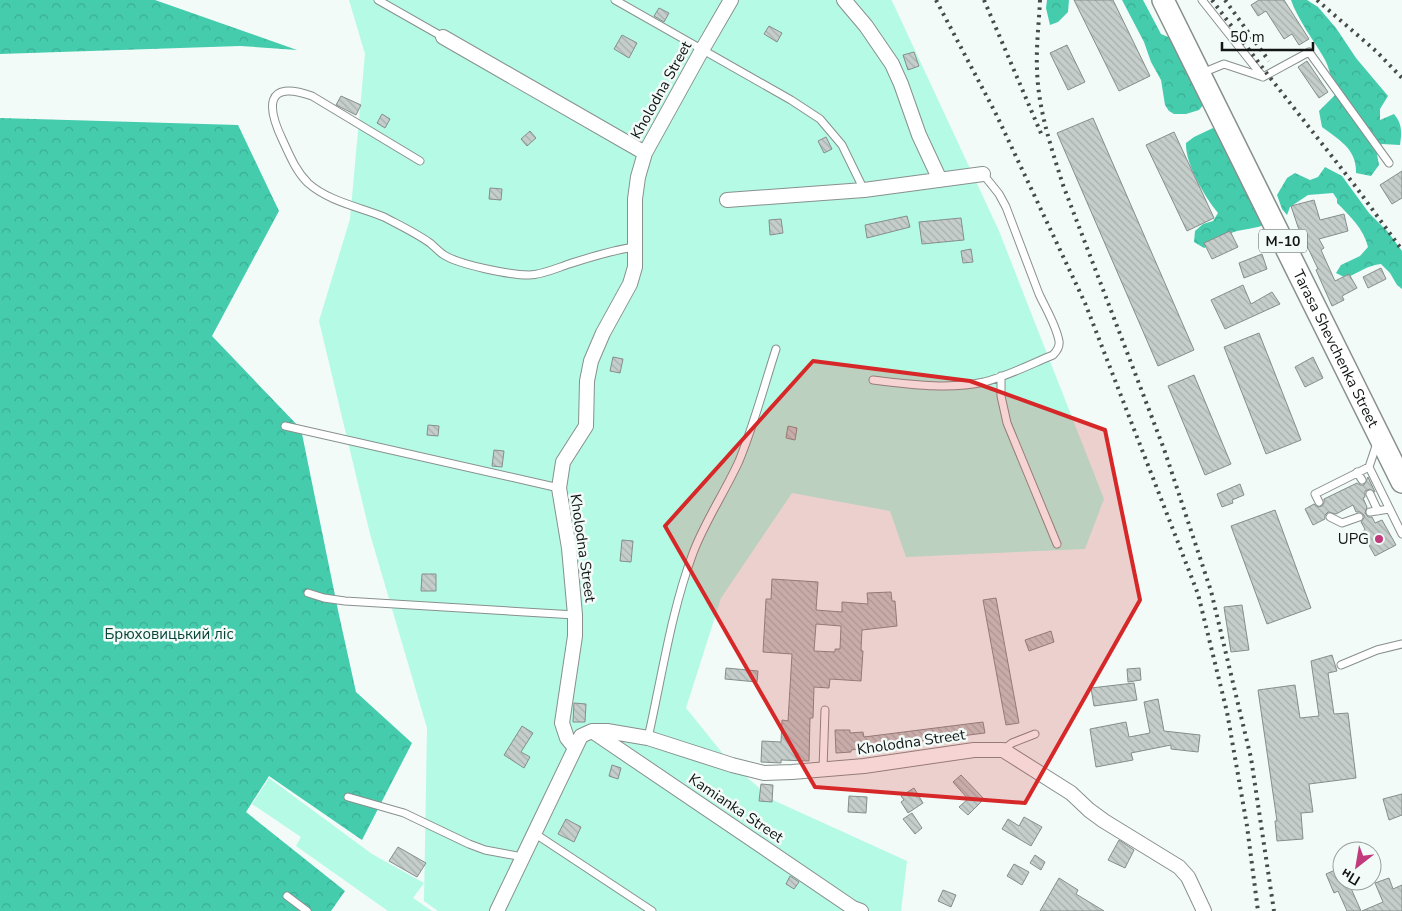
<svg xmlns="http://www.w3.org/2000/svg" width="1402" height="911" font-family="'Nunito Sans',sans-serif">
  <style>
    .green { fill: #b4fae5 }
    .forest { fill: url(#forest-crowns) }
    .building { fill: url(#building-back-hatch); stroke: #868e8b; fill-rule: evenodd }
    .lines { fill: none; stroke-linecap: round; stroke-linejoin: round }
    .service-casing { stroke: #88908e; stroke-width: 9 }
    .minor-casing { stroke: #88908e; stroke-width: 16 }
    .primary-casing { stroke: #88908e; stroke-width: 24 }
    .service { stroke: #fff; stroke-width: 7 }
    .minor { stroke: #fff; stroke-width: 14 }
    .primary { stroke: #fff; stroke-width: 21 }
    .rail { stroke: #464a49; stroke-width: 4; stroke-dasharray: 2.5 5; stroke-linecap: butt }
    .marked { fill: #d62828; fill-opacity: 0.2; stroke: #d62828; stroke-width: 4; stroke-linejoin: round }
    .poi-dot { fill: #c03a7c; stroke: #f2fbf8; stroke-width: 2 }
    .labels { text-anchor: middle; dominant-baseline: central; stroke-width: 5; stroke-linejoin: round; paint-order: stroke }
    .shield { fill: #f2fbf8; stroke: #555a58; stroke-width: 1 }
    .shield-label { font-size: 14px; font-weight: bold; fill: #121514 }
    .street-label { font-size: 15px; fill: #121514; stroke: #f2fbf8 }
    .poi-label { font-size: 15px; fill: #121514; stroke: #f2fbf8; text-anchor: end }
    .park-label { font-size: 15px; fill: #084438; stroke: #f2fbf8 }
  </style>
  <defs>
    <pattern id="forest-crowns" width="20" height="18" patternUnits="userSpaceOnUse" patternTransform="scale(1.25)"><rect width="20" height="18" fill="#45ccad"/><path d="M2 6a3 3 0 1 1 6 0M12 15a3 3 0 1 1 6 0" fill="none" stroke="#3bae94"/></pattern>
    <pattern id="building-back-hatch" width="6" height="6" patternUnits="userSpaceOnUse" patternTransform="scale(1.25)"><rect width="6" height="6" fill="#c5cecb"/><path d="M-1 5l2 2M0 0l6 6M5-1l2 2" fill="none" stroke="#a8b0ad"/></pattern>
  </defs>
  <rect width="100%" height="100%" fill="#f2fbf8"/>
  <path class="green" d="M349,0h542l2,3 106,228 105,268 -19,50 -179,8 -16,-46 -98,-18 -71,105 -35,110 46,57 43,36 132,60 -6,50h-463l-14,-10 3,-173 -57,-194 -51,-213 31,-102 15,-165z
    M269,778l103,76 52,29 -11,15 19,13h-44l-92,-65 5,-9 -49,-33z"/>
  <path class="forest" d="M0,0h155l142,50 -57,-4 -240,8z
    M1047,0h22l-1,12 -10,10 -8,3 -4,-17z
    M1122,0h21l18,34 12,5 32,64 -6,7 -13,4h-12l-5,-3 -4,-6 -4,-25 -10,-18 -7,-20z
    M1291,0h16l11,7 18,21 20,30 32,38 -8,13v11l14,-6c8,10 8,17 6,31l-18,-1 -6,5 3,16 -8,11 -15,-3c1,-24 -17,-33 -34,-46l-3,-16 16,-16c-3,-12 -5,-27 -11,-37 -10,-17 -27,-40 -33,-58z
    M0,118l238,7 41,86 -67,125 89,93 38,186 17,77 56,51 -50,97 -93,-64 -23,36 99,79 -14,20h-331z
    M1213,128l7,7 45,90c-10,3 -19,4 -28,6 -10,2 -22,13 -33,17l-10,-6 1,-11 8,-7 10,-3 5,-8c-13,-16 -33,-49 -32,-70l8,-6z
    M1325,167l17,9 27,37 19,19 14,19v38l-5,-4 -7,-12 -9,-9c-13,1 -23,9 -35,14l-10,-5 5,-8 19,-9 8,-9c-4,-18 -19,-32 -31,-44v-4l-4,-6 -25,2 -18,12 -3,8 -5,-6 -5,-14 10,-17 8,-5 15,7 8,-3z"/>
  <path class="building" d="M1074,0h39l37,76 -31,15z
    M1259,0h25l25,39 -10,6 -7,-11 -8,5 -18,-28 -8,5 -7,-11z
    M659,8l10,5 -5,9 -10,-6z
    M769,26l13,7 -5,9 -13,-8z
    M622,35l15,8 -8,15 -15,-9z
    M1067,45l18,37 -17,8 -18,-37z
    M914,52l5,14 -11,4 -5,-15z
    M1307,61l21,31 -9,6 -21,-31z
    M341,96l20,9 -5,10 -20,-10z
    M382,114l8,5 -5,9 -8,-5z
    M1093,118l101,232 -36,16 -101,-233z
    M530,131l6,7 -9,8 -6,-7z
    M1174,132l40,86 -27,13 -41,-86z
    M826,137l6,12 -8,4 -6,-12z
    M1402,171v27l-10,6 -12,-19z
    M490,188l12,1 -1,11 -12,-1z
    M1314,200l6,20 24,-6 4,17 -29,8 5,9 -3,2 14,31 14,-7 8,14 -15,8 2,4 -12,6 -16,-36 2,-1 -20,-42 -7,-21z
    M907,216l3,11 -43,11 -2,-13z
    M961,218l3,22 -42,4 -3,-22z
    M781,219l2,14 -13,2 -1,-15z
    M1230,231l8,16 -26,12 -8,-16z
    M971,249l2,13 -10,1 -2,-12z
    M1262,254l5,15 -23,9 -5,-15z
    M1381,268l5,11 -18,9 -5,-11z
    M1243,285l8,19 21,-12 8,12 -55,25 -14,-29z
    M1259,333l42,107 -35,14 -42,-107z
    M613,357l10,2 -3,14 -10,-2z
    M1313,357l10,21 -18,9 -10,-20z
    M1194,375l37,89 -26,11 -37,-89z
    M428,425l11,1 -1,10 -11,-1z
    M788,426l9,2 -2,12 -9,-2z
    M494,450l10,1 -2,16 -10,-1z
    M1368,477l7,15 -5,-3 -5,2v6l-2,1 4,9 -2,6 3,4h4l3,6 7,-3 14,25 -21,11 -13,-23 3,-4 -4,-7 3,-4v-3l-4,-3h-4l-3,-7 -17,9 -8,-2 -3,3v4l-12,6 -8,-16 9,-5 4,3 4,-1 2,-3v-4l33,-16 3,2h4z
    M1240,484l4,11 -12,5 1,3 -11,4 -5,-13z
    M1275,510l36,98 -44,16 -36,-98z
    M622,540l11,1 -2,21 -11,-1z
    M422,574h14v17h-15z
    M772,579l46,3 -2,28 26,2v-10l26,2 -1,-11 24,-1 1,9h3l2,25 -35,4 -1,20 2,1 -2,30 -31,-2 -1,9 -15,-1 -1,31h-3l-1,43 -28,-1v3l-20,-1 1,-21 19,1 1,-22 6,1 4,-67 -29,-2 3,-53h5zM816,624l25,2 -1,23h-5v3l-21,-1z
    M996,598l23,125 -13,2 -23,-125z
    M1242,605l7,45 -18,2 -7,-45z
    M1051,631l3,11 -25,9 -4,-11z
    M1332,655l5,16 -9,2 6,41 14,-1 8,65 -47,6 4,28 -12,1 2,26 -26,2 -2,-20h2l-19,-131 37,-5 5,33 19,-2 -8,-55z
    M726,668l32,3 -1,11 -32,-3z
    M1140,668l1,12 -13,2 -1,-13z
    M1134,683l3,17 -43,6 -3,-18z
    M1158,699l6,32 36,4 -2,17 -27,-3v-4l-40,8 2,7 -37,7 -6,-38 36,-7 3,15 21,-4 -6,-31z
    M574,703l12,1 -1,18h-12z
    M983,722l2,11 -134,17v2l-15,1 -1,-23h15v3l13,-1 1,5z
    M522,726l11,7 -12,19 9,5 -6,11 -20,-13z
    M612,765l9,3 -3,11 -9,-3z
    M961,775l23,24 -16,16 -9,-8 9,-8 -15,-17z
    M761,784l12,1 -1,17 -13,-1z
    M914,788l9,15 -15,10 -7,-11 3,-2 -3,-4z
    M1402,794v21l-13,5 -6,-21z
    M849,796l18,1 -1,16 -18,-1z
    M912,813l10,15 -7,6 -12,-15z
    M1024,817l18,10 -11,19 -29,-17 6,-10 11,7z
    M566,819l15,8 -7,15 -16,-8z
    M1119,840l15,10 -9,18 -17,-8z
    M398,847l28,16 -9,14 -28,-16z
    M1035,855l10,7 -4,8 -11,-7z
    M1014,864l15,8 -7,13 -15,-9z
    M1342,867v14h19l-11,5 11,25h-14l-9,-20 -4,2 -8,-19z
    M790,876l9,6 -5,7 -8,-5z
    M1059,878l19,12 -2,4 28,17h-64z
    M1389,878l4,11 9,-4v26h-40l21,-9 -8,-19z
    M943,890l13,5 -5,12 -13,-6z"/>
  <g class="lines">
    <defs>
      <path id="service" d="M378,0l65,37
        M615,0l176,100 29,19 22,26 22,45
        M1202,0l61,77
        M1202,73l22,-9 39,13 46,-25 80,111
        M420,161l-108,-65c-48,-17 -45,12 -29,45 7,15 13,30 25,42 20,18 51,24 76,34 15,8 32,16 46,26 5,4 9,9 14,12 16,10 66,20 85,20 13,0 28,-7 40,-11 22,-7 43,-14 66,-17
        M1001,376v20l6,27 50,121
        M873,380c35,4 75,10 111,2 24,-6 47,-18 69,-27 4,-4 7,-8 6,-14 -3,-16 -13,-32 -20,-47 -11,-29 -22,-58 -33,-87l-7,-13 -16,-20
        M285,426l274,62
        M1377,443l-8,24 33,67
        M1357,472l5,8
        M1370,494l8,17
        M1319,502l-4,-8 54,-27
        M1370,512l19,-3
        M1330,517l12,6 17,-6
        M308,593l16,5 21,3 230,14
        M1341,665l36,-15 25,-6
        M648,738c14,-62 23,-126 45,-185 12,-32 32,-61 46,-92 15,-36 25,-75 37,-112
        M1003,750l9,-7 23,-9
        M823,769l2,-59
        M348,797l56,16 65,31 16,6 38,7
        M534,833l118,78
        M287,896l20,15"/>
      <path id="minor" d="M844,0l22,26 26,38 9,20 18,51 21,45
        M443,37l202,116
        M727,200l137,-10 119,-16
        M592,731l261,177 8,3
        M575,748l-8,-10 -5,-15 13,-87v-21l-6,-67 -10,-60 4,-26 23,-36 1,-45 4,-20 12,-28 27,-49 5,-17v-68l3,-22 7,-24 57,-103 29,-50
        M497,911l84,-175 11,-5h15l41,7 84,27 32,8 28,-1 72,-6 110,-16h29l68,43 18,17 15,11 75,46 9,10 16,34"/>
      <g id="primary">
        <path id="s1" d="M1163,0l239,482"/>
      </g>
    </defs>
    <use href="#service" class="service-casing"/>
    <use href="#minor" class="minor-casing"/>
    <use href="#primary" class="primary-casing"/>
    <use href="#service" class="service"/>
    <use href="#minor" class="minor"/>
    <use href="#primary" class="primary"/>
    <path class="rail" d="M936,0l60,114 89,189 113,291 29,118 20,114 11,85
      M984,0l59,138
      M1040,0c-1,23 -4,46 -3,69 1,40 14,78 26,116l101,264 47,142 40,167 23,153
      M1212,0l56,75 88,112 46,63
      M1225,0l44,61
      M1317,0l60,52 25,26"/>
  </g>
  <path class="marked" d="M813,361l157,20 135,49 35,170 -115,203 -210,-16 -150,-261z"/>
  <circle class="poi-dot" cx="1379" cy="539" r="5"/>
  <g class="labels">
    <rect class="shield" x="1259" y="229.5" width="48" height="23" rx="4"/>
    <g class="shield-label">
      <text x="1283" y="241">М-10</text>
    </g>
    <g class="street-label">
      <text transform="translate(661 90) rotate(-61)">Kholodna Street</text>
      <text stroke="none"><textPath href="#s1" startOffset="389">Tarasa Shevchenka Street</textPath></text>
      <text transform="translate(583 548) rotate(82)">Kholodna Street</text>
      <text transform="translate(911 742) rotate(-8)">Kholodna Street</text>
      <text transform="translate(736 808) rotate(34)">Kamianka Street</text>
    </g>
    <g class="poi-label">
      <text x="1369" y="539">UPG</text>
    </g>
    <g class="park-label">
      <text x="169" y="634">Брюховицький ліс</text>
    </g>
  </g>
  <g transform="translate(1357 866) rotate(211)"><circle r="24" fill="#f2fbf8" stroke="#989f9d"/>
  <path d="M0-4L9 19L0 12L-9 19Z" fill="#c03a7c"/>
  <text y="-8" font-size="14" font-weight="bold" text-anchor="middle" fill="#121514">Пн</text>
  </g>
  <path d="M1222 42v8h91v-8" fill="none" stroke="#121514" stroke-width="2.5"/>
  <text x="1230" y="42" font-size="15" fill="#121514" stroke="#f2fbf8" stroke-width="4" paint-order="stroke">50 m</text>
</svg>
